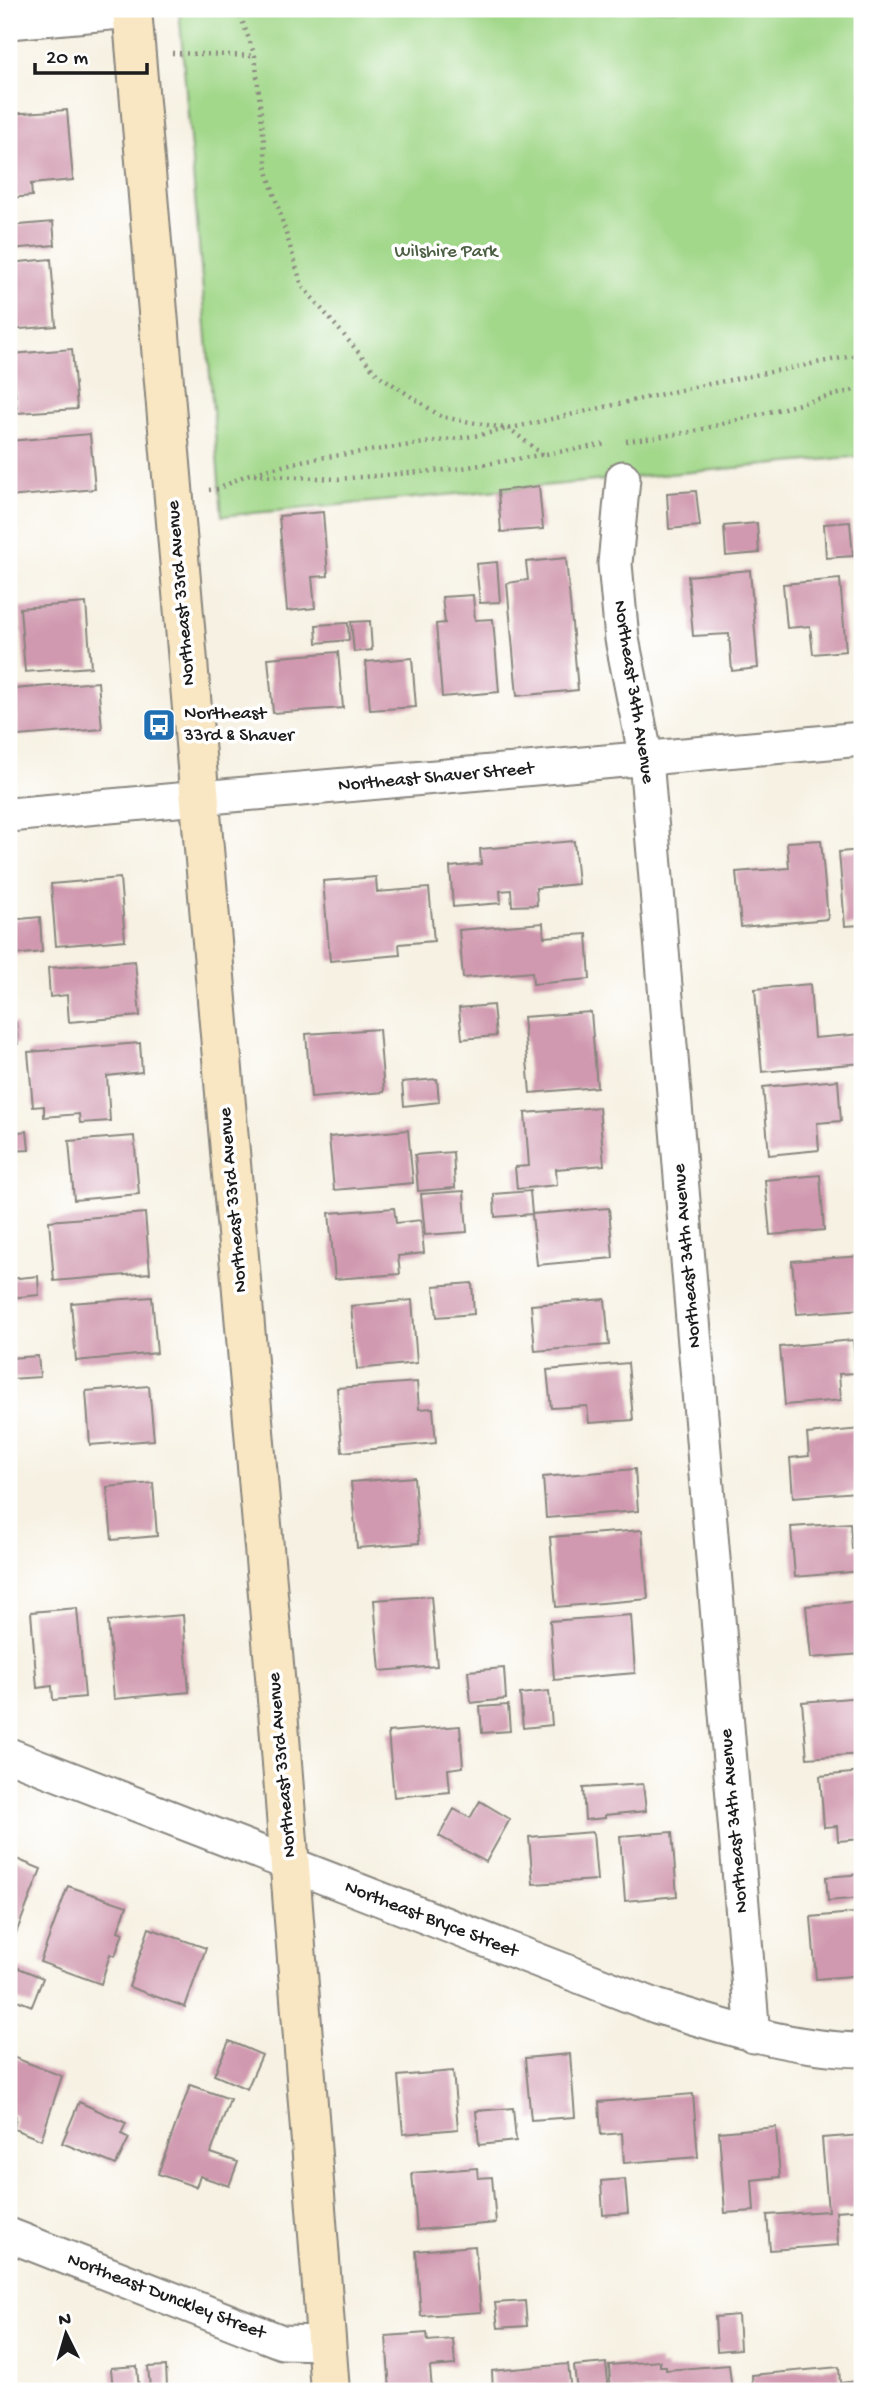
<svg xmlns="http://www.w3.org/2000/svg" width="871" height="2400" font-family="'Gochi Hand',sans-serif">
  <style>
    .green { fill: #a2d88a; stroke: #5f7a53; stroke-width: 2 }
    .building { fill: #d099af }
    .lines { fill: none; stroke-linecap: round; stroke-linejoin: round }
    .minor-casing { stroke: #89867f; stroke-width: 37 }
    .secondary-casing { stroke: #89867f; stroke-width: 42 }
    .path { stroke: #89867f; stroke-width: 4.5; stroke-dasharray: 2 5; stroke-linecap: butt }
    .minor { stroke: #fff; stroke-width: 33 }
    .secondary { stroke: #f9e7c3; stroke-width: 38 }
    .labels { text-anchor: middle; dominant-baseline: central; stroke-width: 7; stroke-linejoin: round; paint-order: stroke }
    .park-label { font-size: 19px; fill: #4b5e42; stroke: #fff }
    .street-label { font-size: 19px; fill: #1c1c1c; stroke: #fff }
    .poi-label { font-size: 19px; fill: #1c1c1c; stroke: #fff; text-anchor: start }
  </style>
  <rect width="100%" height="100%" fill="#fff"/>
  <filter id="ink" filterUnits="userSpaceOnUse"><feTurbulence type="fractalNoise" baseFrequency=".0143" numOctaves="2"/><feDisplacementMap in="SourceGraphic" scale="14" xChannelSelector="R" yChannelSelector="G"/><feConvolveMatrix kernelMatrix="1 2 1 2 8 2 1 2 1" color-interpolation-filters="sRGB"/></filter>
  <filter id="wash" filterUnits="userSpaceOnUse"><feTurbulence type="fractalNoise" baseFrequency=".00686" numOctaves="4" result="noise"/><feDisplacementMap in="SourceGraphic" scale="28" xChannelSelector="R" yChannelSelector="G"/><feGaussianBlur stdDeviation="1.57" result="paint"/><feColorMatrix in="noise" values="0 0 0 0 0 0 0 0 0 0 0 0 0 0 0 0 0 1.4 0 .05"/><feComposite in="paint" operator="in"/></filter>
  <g filter="url(#wash)">
    <rect width="100%" height="100%" fill="#f6f1e2"/>
    <path class="green" d="M179,9h683v447l-640,60z"/>
    <g id="blocks">
      <path class="building" d="M67,110l6,70 -42,4 1,12 -22,2 -1,-84z
        M53,222l2,23 -45,4 -1,-23z
        M51,259l5,67 -47,4v-67z
        M72,349l5,60 -60,4 -5,-59z
        M90,434l5,55 -86,8v-56z
        M539,486l4,43 -42,3 -3,-41z
        M696,491l4,35 -31,3 -2,-36z
        M323,512l5,64 -16,1 3,31 -28,3 -8,-95z
        M850,522l3,34 -27,2 -2,-34z
        M757,523l2,30 -33,3 -2,-30z
        M566,558l12,132 -61,6 -10,-113 21,-3 -2,-18z
        M497,562l3,40 -20,1 -4,-39z
        M750,570l8,98 -26,3 -3,-37 -36,2 -5,-60z
        M840,579l6,72 -33,3 -3,-28 -23,2 -4,-44z
        M473,595l2,25 18,-1 6,73 -57,5 -6,-73 9,-1 -3,-26z
        M86,603l5,64 -66,5 -5,-64z
        M370,621l2,29 -18,2 -3,-30z
        M348,623l1,17 -32,3 -1,-18z
        M338,652l5,56 -70,5 -5,-55z
        M412,658l4,49 -46,3 -4,-48z
        M98,682l4,47 -84,7 -4,-47z
        M821,840l7,79 -87,8 -5,-55 53,-4 -2,-26z
        M574,841l4,43 -42,4 1,17 -25,1 -1,-16 -11,1 1,12 -48,4 -3,-40 31,-3 -1,-15z
        M862,850v75l-17,1 -6,-74z
        M376,877l1,15 52,-4 5,53 -35,3 1,11 -70,6 -7,-80z
        M120,878l5,62 -69,6 -5,-62z
        M40,917l2,35 -29,3 -3,-35z
        M543,923l1,14 43,-3 3,45 -57,5 -1,-12 -69,6 -4,-48z
        M135,961l5,55 -71,6 -2,-27 -17,2 -2,-29z
        M810,984l4,54 48,-4v29l-100,9 -7,-83z
        M493,1005l3,31 -34,3 -3,-31z
        M591,1012l6,75 -67,6 -7,-76z
        M9,1023h7l2,21 -9,1z
        M379,1029l5,63 -73,6 -5,-64z
        M140,1043l2,29 -35,4 3,45 -30,2 -1,-9 -35,3v-11l-11,1 -5,-55z
        M437,1079l2,23 -35,4 -2,-24z
        M838,1080l3,41 -24,2 2,27 -50,5 -6,-68z
        M599,1107l5,58 -48,4 1,16 -40,4 -2,-22 14,-1 -4,-53z
        M408,1130l5,53 -79,7 -5,-53z
        M27,1131l2,19 -20,1v-18z
        M134,1136l5,58 -65,6 -5,-59z
        M453,1152l2,36 -37,3 -3,-36z
        M820,1175l4,55 -54,5 -5,-55z
        M464,1191l3,41 -42,3 -4,-41z
        M530,1191l2,23 -37,3 -1,-23z
        M394,1208l2,15 25,-3 3,33 -26,3 2,18 -65,5 -6,-66z
        M609,1208l4,50 -76,7 -5,-51z
        M145,1213l5,60 -96,8 -5,-60z
        M862,1256v53l-65,5 -5,-53z
        M38,1276l1,19 -30,3v-19z
        M472,1283l2,31 -37,3 -3,-31z
        M152,1297l5,56 -81,8 -5,-58z
        M605,1299l4,46 -74,6 -4,-46z
        M412,1300l5,63 -60,6 -6,-63z
        M853,1340l3,33 -17,1 2,26 -56,5 -5,-58z
        M38,1356l2,21 -30,2 -1,-21z
        M628,1363l5,57 -44,3 -2,-17 -36,2 -4,-38z
        M417,1382l2,27 14,-1 3,35 -94,9 -5,-64z
        M149,1386l5,54 -64,5 -4,-54z
        M861,1429l1,96h-2l-3,-33 -64,5 -3,-39 19,-2 -2,-22z
        M635,1469l3,42 -92,7 -3,-41z
        M414,1477l5,66 -62,5 -6,-66z
        M153,1483l4,53 -45,4 -5,-53z
        M850,1523l2,26 10,-1v23l-67,6 -4,-50z
        M642,1530l6,69 -92,8 -6,-70z
        M431,1596l6,70 -57,5 -6,-71z
        M862,1601v53l-51,4 -5,-52z
        M77,1608l8,89 -32,3 -1,-14 -15,2 -6,-76z
        M183,1615l6,77 -75,7 -6,-78z
        M631,1615l4,58 -81,7 -4,-59z
        M504,1668l2,31 -35,4 -3,-32z
        M549,1691l3,34 -29,3 -3,-34z
        M862,1697v57l-55,4 -5,-56z
        M508,1705l2,26 -28,2 -2,-26z
        M460,1726l3,41 -15,2 2,23 -56,5 -6,-65z
        M862,1772v67l-24,2 -1,-15 -13,1 -4,-51z
        M643,1784l3,27 -41,4v3l-20,2 -2,-32z
        M480,1801l30,18 -24,43 -47,-26 15,-27 16,9z
        M593,1832l4,48 -64,4 -4,-47z
        M672,1832l5,64 -52,5 -5,-65z
        M9,1856l32,13 -30,77 -2,-1z
        M862,1874v24l-34,3 -2,-24z
        M68,1886l59,20 -9,25 5,2 -8,23 -5,-2 -9,30 -61,-22z
        M862,1912v63l-46,4 -5,-62z
        M149,1928l57,20 -21,59 -56,-20z
        M9,1964l34,14 -11,28 -23,-9z
        M229,2041l33,14 -15,34 -33,-14z
        M570,2054l5,63 -44,3 -6,-62z
        M10,2056l52,20 -21,64 -27,-11 2,-13 -7,-3z
        M453,2071l5,58 -55,5 -5,-58z
        M190,2085l40,14 -19,54 27,9 -9,24 -29,-10 -4,11 -38,-13z
        M693,2094l5,63 -74,6 -2,-30 -21,2 -2,-33z
        M79,2102l47,21 -5,11 8,4 -13,27 -54,-22z
        M513,2108l3,33 -37,4 -3,-34z
        M776,2127l4,50 -28,3 2,31 -29,2 -6,-81z
        M862,2135v74l-26,2 2,34 -68,5 -3,-35 61,-4 -6,-73z
        M477,2168l1,10 14,-1 4,46 -79,7 -5,-57z
        M625,2179l3,34 -25,2 -2,-34z
        M475,2246l6,66 -60,4 -5,-65z
        M525,2301l2,25 -29,2 -3,-25z
        M738,2315l2,34 -23,2 -2,-34z
        M427,2333l1,8 25,-2 2,26 -25,2 2,23 -42,1 -4,-55z
        M660,2361v5h6v4l63,-5 3,26h-121l-2,-26z
        M606,2363l3,28h-32l-3,-25z
        M568,2364l3,27h-78l-1,-20z
        M137,2366l2,25h-26l-2,-23z
        M166,2366l1,20 -17,2 -2,-21z
        M839,2367l1,16 16,-2 1,10h-104l-1,-16z"/>
    </g>
  </g>
  <g filter="url(#ink)">
    <use href="#blocks" fill-opacity="0" stroke="#89867f" stroke-width="2"/>
    <g class="lines">
      <defs>
        <path id="minor" d="M9,22l123,-11
          M623,478l-8,86 7,75 24,120 107,1277
          M9,815l853,-76
          M9,1755l647,251c68,21 135,43 206,44
          M9,2235l273,107 44,1"/>
        <path id="secondary" d="M132,9l146,1702 52,680"/>
      </defs>
      <use href="#minor" class="minor-casing"/>
      <use href="#secondary" class="secondary-casing"/>
      <path class="path" d="M238,9l17,47 12,115 35,115 75,88 65,43 68,12 33,26
        M172,53l83,3
        M626,441l65,-9 171,-44
        M254,475l84,4 118,-10 151,-25
        M209,490l9,-1 28,-14 60,-15 174,-25 214,-48 168,-33"/>
      <use href="#minor" class="minor"/>
      <use href="#secondary" class="secondary"/>
    </g>
  </g>
  <defs>
    <symbol id="bus-square" viewBox="-11 -11 22 22"><rect x="-9" y="-9" width="18" height="18" rx="4" fill="#1f6fb2" stroke="#fff"/><path d="M-5-6H5V4H4V6H2V4H-2V6H-4V4H-5ZM-3.5-4V0h7V-4ZM-3.5 1.2v1.5H-2V1.2ZM2 1.2v1.5H3.5V1.2Z" fill="#fff"/></symbol>
  </defs>
  <g fill-rule="evenodd">
    <use href="#bus-square" x="140" y="706" width="38" height="38"/>
  </g>
  <g class="labels">
    <g class="park-label">
      <text x="446" y="252">Wilshire Park</text>
    </g>
    <g class="street-label">
      <text transform="translate(182 593) rotate(-95)">Northeast 33rd Avenue</text>
      <text transform="translate(633 692) rotate(81)">Northeast 34th Avenue</text>
      <text transform="translate(436 778) rotate(-5)">Northeast Shaver Street</text>
      <text transform="translate(234 1200) rotate(-95)">Northeast 33rd Avenue</text>
      <text transform="translate(688 1256) rotate(-95)">Northeast 34th Avenue</text>
      <text transform="translate(283 1765) rotate(-95)">Northeast 33rd Avenue</text>
      <text transform="translate(735 1821) rotate(-95)">Northeast 34th Avenue</text>
      <text transform="translate(431 1920) rotate(21)">Northeast Bryce Street</text>
      <text transform="translate(166 2297) rotate(21)">Northeast Dunckley Street</text>
    </g>
    <g class="poi-label">
      <text x="184" y="714">Northeast<tspan x="184" dy="22">33rd &amp; Shaver</tspan></text>
    </g>
  </g>
  <rect width="871" height="2400" fill="none" stroke="#fff" stroke-width="35"/>
  <g transform="translate(66 2334) rotate(355)" stroke="#ffffff" stroke-width="5" paint-order="stroke">
  <path d="M0-5L12 26L0 18L-12 26Z" fill="#1c1c1c"/>
  <text y="-10" font-size="19" font-weight="bold" text-anchor="middle" fill="#1c1c1c">N</text>
  </g>
  <path d="M35 63v10h112v-10" fill="none" stroke="#1c1c1c" stroke-width="3.5"/>
  <text x="46" y="63" font-size="21" fill="#1c1c1c" stroke="#ffffff" stroke-width="5" paint-order="stroke">20 m</text>
</svg>
